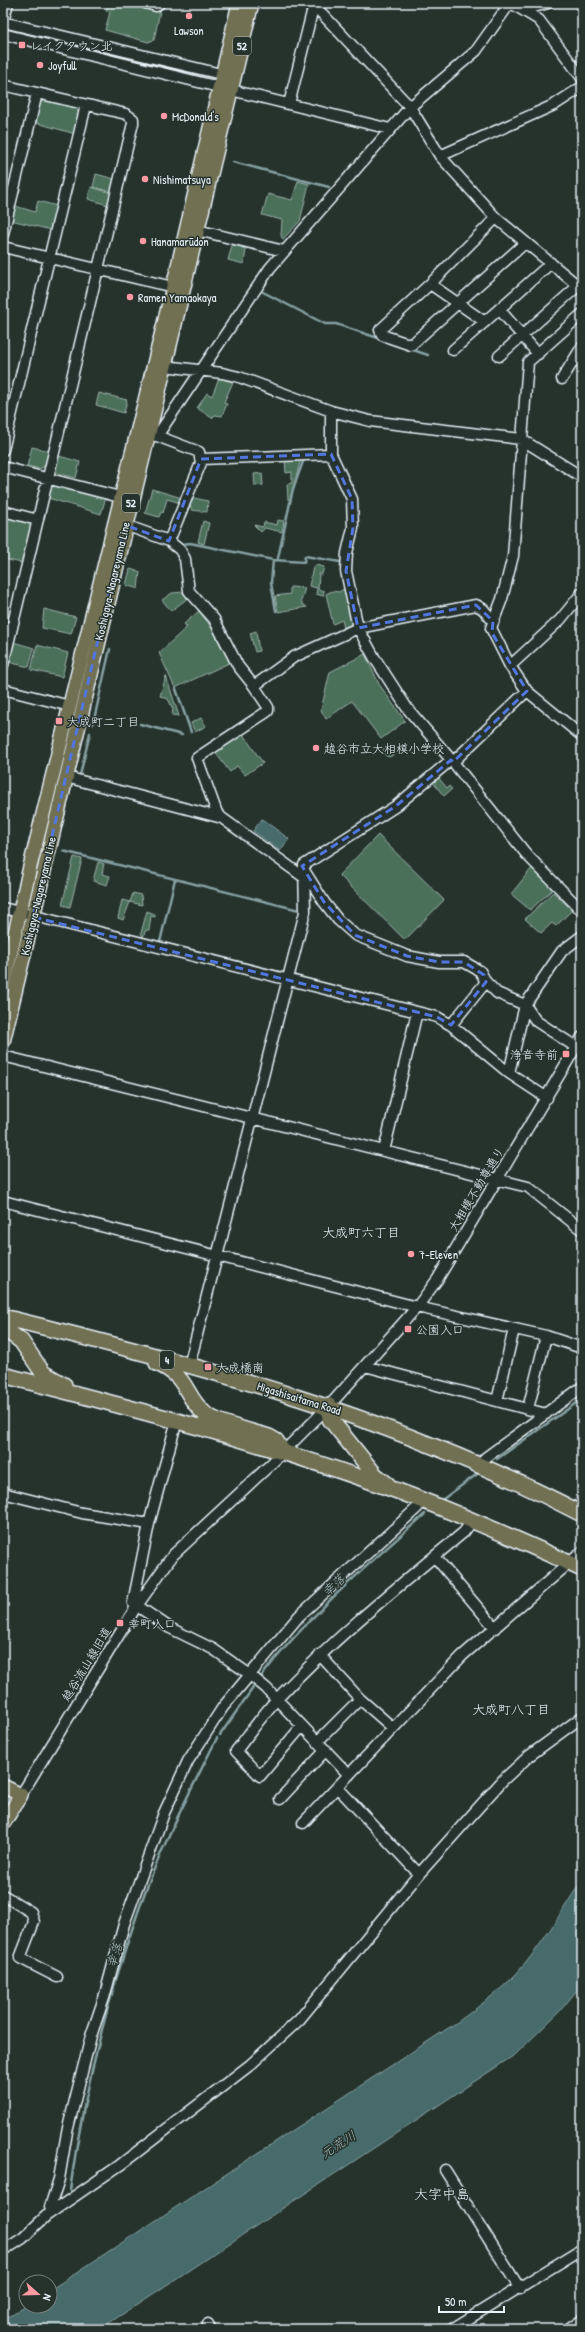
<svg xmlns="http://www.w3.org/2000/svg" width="585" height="2332" font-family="'Patrick Hand','Klee One',sans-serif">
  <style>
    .green { fill: #4c6f5a; stroke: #9ab0a9 }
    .water { fill: #466b6a; stroke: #87a1a3 }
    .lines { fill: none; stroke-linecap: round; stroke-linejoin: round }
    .stream { stroke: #87a1a3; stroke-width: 2.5 }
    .minor-casing { stroke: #e8f1f8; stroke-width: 13 }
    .major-casing { stroke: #e8f1f8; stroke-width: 16 }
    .highway-casing { stroke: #e8f1f8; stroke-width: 18 }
    .minor { stroke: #26332d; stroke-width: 10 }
    .major { stroke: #716f52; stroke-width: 13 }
    .highway { stroke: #716f52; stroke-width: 15 }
    .marked { fill: none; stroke: #5077e0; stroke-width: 3; stroke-dasharray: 8 5; stroke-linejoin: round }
    .poi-dot { fill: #ff9aa2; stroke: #26332d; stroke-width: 1.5 }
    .labels { text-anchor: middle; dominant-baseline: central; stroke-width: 3; stroke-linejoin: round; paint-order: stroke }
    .shield { fill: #26332d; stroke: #aeb8bb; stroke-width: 1 }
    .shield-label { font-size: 11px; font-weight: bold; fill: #e8f1f8 }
    .poi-label { font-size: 12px; fill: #e8f1f8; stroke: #26332d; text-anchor: start }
    .street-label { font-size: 12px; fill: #e8f1f8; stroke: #26332d }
    .neighbourhood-label { font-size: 13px; fill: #e8f1f8; stroke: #26332d }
    .water-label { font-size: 13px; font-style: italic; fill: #a7bbbf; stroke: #26332d }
    .quarter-label { font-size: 14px; fill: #e8f1f8; stroke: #26332d }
  </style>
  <rect width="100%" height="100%" fill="#26332d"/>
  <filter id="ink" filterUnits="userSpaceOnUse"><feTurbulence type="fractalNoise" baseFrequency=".025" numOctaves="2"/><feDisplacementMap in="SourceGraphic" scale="8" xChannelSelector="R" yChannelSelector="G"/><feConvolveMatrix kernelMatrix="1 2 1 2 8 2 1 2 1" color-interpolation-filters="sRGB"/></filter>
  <g filter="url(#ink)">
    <path class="green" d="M108,3h16l36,8 -6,29 -6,2 -43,-12 5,-18 -4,-1z
      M46,100l30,8 4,7 -5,19 -41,-12 6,-20z
      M96,174l18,5 -2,13 -19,-5z
      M298,181l11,3 -9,37 -17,18 -2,-3 1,-16 -20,-5 6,-21 24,6z
      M91,187l20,6 -3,12 -20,-6z
      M38,201l19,5 -6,24 -40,-10 4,-14 20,6z
      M233,242l10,3 -1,3 4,1 -2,15 -16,-4z
      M219,378l14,4 -9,20 3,2 -5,12 -7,-1 -3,3 -15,-10 10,-15 5,3z
      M99,393l28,7 -3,13 -28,-8z
      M32,447l18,4 -4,14 -6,4 -13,-3z
      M59,456l21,6 -4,16 -19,-5 -2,-4z
      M301,459l-11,40 -2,1 -1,-16 5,-1v-11l-6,1 -1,-13z
      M262,473l1,12 -8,1 -1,-12z
      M55,484l51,13 -5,17 -53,-16 3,-12z
      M152,489l30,9 -1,5 -14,-4 -4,14 -2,-1 -2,5 -14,-4z
      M194,498l14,3 -1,11 -15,-2 -2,-5z
      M3,515l23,5 5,7 -9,36 -19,-4z
      M278,520l6,1 -2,11 -17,-4 -4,4 -7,-7 9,2 1,-5 13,3z
      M203,521l6,2 -5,21 -6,-2z
      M316,565l8,2 -2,7h-3l-1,15 6,2 -1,5 -7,-2 1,-6 -8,-2 4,-19z
      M130,569l10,3 -2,17 -12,-4z
      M290,587l15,1 -4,13 2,4 4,2 -29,5 -3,-16 15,-2z
      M345,588l7,36 -8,4 -2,-8 -9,4 -7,-30 6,-3 7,1z
      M184,592l4,6 -17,13 -9,-11 10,-7z
      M44,609l32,8 -5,17 -29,-6z
      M199,611l22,29 10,22 -56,26 -16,-35 28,-26 -3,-3z
      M256,631l3,20 -4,1 -5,-19z
      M13,642l21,6 -5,19 -21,-5z
      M37,645l31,8 -6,24 -31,-7z
      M365,654l14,30 26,37 -24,18 -29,-38 -26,18 -5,-9 9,-38z
      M166,676l13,40 -7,-1 1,-6 -5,-10 -8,-3z
      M201,718l5,8 -11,6 -4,-9z
      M242,733l21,30 -18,12 -8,-9 -7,6 -16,-21z
      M383.5 751a5.5 5.5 0 1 1 11 0a5.5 5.5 0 1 1-11 0Z
      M437,776l10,12 2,-2 3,3 -8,7 -13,-16z
      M378,835l66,65 -39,40 -66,-65z
      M74,857l8,2 -12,48 -8,-2z
      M98,862l6,2 -2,10 8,2 -3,9 -14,-4z
      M532,868l21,21 -23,21 -19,-16z
      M553,892l19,18 -16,16 -4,-3 -11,10 -16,-14z
      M133,893l8,2 1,10 -12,-3z
      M122,900l8,2 -7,18 -5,-2z
      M147,911l8,3v3l-4,-1 -2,14h-3l-3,7 -2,-4z"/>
    <path class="water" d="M262,819l27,20 -9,12 -27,-20z
      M582,1880v104l-22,27 -44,43 -416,275h-97v-8l23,-15h24v-16l409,-269c20,-15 40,-29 57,-47 26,-28 45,-62 66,-94z"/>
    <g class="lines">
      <path class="stream" d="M233,162l96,25
        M263,292l62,32h11l45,15
        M410,349l18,6
        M182,544l8,-1 83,17 31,2 1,-6 35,6
        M278,558l15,-69 11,-30
        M273,560l-2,23 5,28
        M176,689l15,43
        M93,724l17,-75
        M140,724l42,11
        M80,775l10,-42
        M63,851l236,59
        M160,942l15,-63
        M497,1459l85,-60
        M439,1502l41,-30
        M260,1678c47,-62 108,-113 165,-164
        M220,1735l35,-50
        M70,2190c13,-96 37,-190 69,-281 20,-59 50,-115 78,-171"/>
      <defs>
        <path id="minor" d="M145,3l11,3 4,-3
          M312,3l98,104 30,49 56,62 86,71
          M511,3l28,17 43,58
          M523,10l25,-7
          M3,22l218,52 5,7
          M3,22l5,-19
          M3,34l387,95
          M3,85l123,29 7,5v4l-130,542
          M289,104l25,-100
          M440,156l114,-51 28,-18
          M496,218l-66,66 -50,46 2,5 29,10 114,-102
          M197,230l87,21
          M3,234l34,-141
          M3,247l170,40
          M430,284l55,38
          M499,309l39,45
          M582,314l-54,48 -15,194 -11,43 -11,29 19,38 17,25 55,45
          M453,350l98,-87
          M499,356l79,-70
          M165,366l57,7 17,4 92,34 39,10 151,18 61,38
          M562,379l20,-32
          M331,411v43l21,45 1,29 -6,25 -1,18 12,57 16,29 33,51 46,54 74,93 55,56
          M147,435l10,1 113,-168 140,-161 66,-56 34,-48
          M157,436l42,16 2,11 -32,78
          M3,450l83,-345
          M201,459l130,-5
          M3,467l117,30
          M3,511l35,9
          M125,525l44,16 11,9 5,9 4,32 25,28 24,47 16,20
          M510,666l50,-46 22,-27
          M3,689l67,17
          M453,762l74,-71
          M66,777l156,41
          M305,872l19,30 14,18 17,15 52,21 32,6h25l16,9 6,11 11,11 28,12 11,16 40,26
          M305,878l-83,-60 -5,-5 -20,-55 71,-47v-4l-14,-21 40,-29 64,-29 118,-23 7,4 10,12
          M3,908l434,109 14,8 58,48 38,25
          M451,1025l35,-43
          M3,1056l525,131 54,43
          M509,1073l16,-68 37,-54 20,-15
          M384,1151l33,-139
          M3,1201l414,106 129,29 36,12
          M189,1366l116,-454 -1,-47 92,-59 55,-46
          M365,1366l181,48
          M497,1401l17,-72
          M528,1409l18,-73
          M177,1420l-28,104 -16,79 37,25 43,21 36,25 17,14 83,87
          M482,1465l3,-7 97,-71
          M3,1493l79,20 67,11
          M435,1557l60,71
          M320,1655l40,44 33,29
          M302,1726l-42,50 -24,-25c14,-18 27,-37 42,-53 57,-61 122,-113 186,-166l8,-11
          M317,1742l43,-43
          M337,1787l82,87
          M21,1795l115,-188 37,-52 97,-90 59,-59 88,-99 20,-27 145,-243
          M280,1799l46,-49
          M303,1823l159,-167 120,-104
          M3,1895l28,17 3,10 -14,36 37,19
          M445,2170l75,119
          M53,2211l-3,-4 9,-28 8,-47 24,-96 13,-38 20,-74 40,-111 24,-52 35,-54 76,-91 118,-108 5,-7
          M3,2251l20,-13 23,-22 74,-51 130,-100 49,-45 120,-146 84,-94 26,-24 53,-39
          M208,2324l3,5
          M452,2329l130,-80
          M568,2329l14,-10"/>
        <path id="major" d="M3,986l26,-115 144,-584 66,-284
          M3,1042l249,-1039
          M3,1786l18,9 -18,29"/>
        <path id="highway" d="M3,1317c200,49 395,101 579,197
          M3,1328l18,13 22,32 21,12
          M157,1363c33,15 26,32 48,51 14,11 46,17 64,23l7,4 7,11
          M3,1375c132,34 264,68 392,115 63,23 126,51 187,79
          M329,1406l1,13 45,56 13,10"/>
      </defs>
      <use href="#minor" class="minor-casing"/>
      <use href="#major" class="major-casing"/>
      <use href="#highway" class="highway-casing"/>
      <use href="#minor" class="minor"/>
      <use href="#major" class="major"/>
      <use href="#highway" class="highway"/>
    </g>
  </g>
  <path class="marked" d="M331,454l21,45 1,29 -7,43 12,57 118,-23 17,16 -1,12 35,58 -74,71 -2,-2 -55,46 -94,60 22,36 31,33 52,21 32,6h25l20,13 2,7 -35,43 -14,-8 -404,-100 92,-392 44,16 32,-82z"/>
  <g class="poi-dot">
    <circle cx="189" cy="16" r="4"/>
    <rect x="18" y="41" width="8" height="8" rx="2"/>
    <circle cx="40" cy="65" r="4"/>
    <circle cx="164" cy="116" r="4"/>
    <circle cx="145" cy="179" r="4"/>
    <circle cx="143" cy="241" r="4"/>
    <circle cx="130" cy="297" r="4"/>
    <rect x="55" y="717" width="8" height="8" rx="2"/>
    <circle cx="316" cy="748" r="4"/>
    <rect x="562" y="1050" width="8" height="8" rx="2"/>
    <circle cx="411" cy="1254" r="4"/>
    <rect x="404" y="1325" width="8" height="8" rx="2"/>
    <rect x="204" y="1363" width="8" height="8" rx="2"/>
    <rect x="116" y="1619" width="8" height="8" rx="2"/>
  </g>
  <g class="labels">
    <g class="shield">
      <rect x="233" y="37" width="18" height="18" rx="3"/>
      <rect x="122" y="494" width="18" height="18" rx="3"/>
      <rect x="160" y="1351" width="14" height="18" rx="3"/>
    </g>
    <g class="shield-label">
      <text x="242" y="46">52</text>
      <text x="131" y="503">52</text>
      <text x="167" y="1360">4</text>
    </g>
    <g class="poi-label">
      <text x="189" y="30" text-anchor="middle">Lawson</text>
      <text x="30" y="45">レイクタウン北</text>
      <text x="48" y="65">Joyfull</text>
      <text x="172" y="116">McDonald's</text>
      <text x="153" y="179">Nishimatsuya</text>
      <text x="151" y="241">Hanamarūdon</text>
      <text x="138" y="297">Ramen Yamaokaya</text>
      <text x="67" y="721">大成町二丁目</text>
      <text x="324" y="748">越谷市立大相模小学校</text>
      <text x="558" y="1054" text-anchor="end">浄音寺前</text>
      <text x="419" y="1254">7-Eleven</text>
      <text x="416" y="1329">公園入口</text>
      <text x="216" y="1367">大成橋南</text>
      <text x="128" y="1623">幸町入口</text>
    </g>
    <g class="street-label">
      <text transform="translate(112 581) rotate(-77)">Koshigaya-Nagareyama Line</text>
      <text transform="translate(38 896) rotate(-77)">Koshigaya-Nagareyama Line</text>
      <text transform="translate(476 1189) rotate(-59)">大相模不動尊通り</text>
      <text transform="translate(299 1398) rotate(17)">Higashisaitama Road</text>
      <text transform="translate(86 1664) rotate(-59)">越谷流山線旧道</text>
    </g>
    <g class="neighbourhood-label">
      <text x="361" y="1232">大成町六丁目</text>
      <text x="511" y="1709">大成町八丁目</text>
    </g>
    <g class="water-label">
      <text transform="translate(333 1585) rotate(-43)">幸落</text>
      <text transform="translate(114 1955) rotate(-73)">幸落</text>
      <text transform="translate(338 2144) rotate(-33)">元荒川</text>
    </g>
    <g class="quarter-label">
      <text x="442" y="2193">大字中島</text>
    </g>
  </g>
  <rect width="585" height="2332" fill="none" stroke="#26332d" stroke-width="16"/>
  <rect x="8" y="8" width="569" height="2316" fill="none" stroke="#e8f1f8" stroke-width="1.5" filter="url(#ink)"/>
  <g transform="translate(38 2294) rotate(110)"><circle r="19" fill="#26332d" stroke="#747f7e"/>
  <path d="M0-3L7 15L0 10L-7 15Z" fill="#ff9aa2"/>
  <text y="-6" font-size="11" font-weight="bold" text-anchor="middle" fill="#e8f1f8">N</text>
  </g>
  <path d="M439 2306v6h65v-6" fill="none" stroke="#e8f1f8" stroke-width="2"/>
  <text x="445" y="2306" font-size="12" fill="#e8f1f8" stroke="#26332d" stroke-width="3" paint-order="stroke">50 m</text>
</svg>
